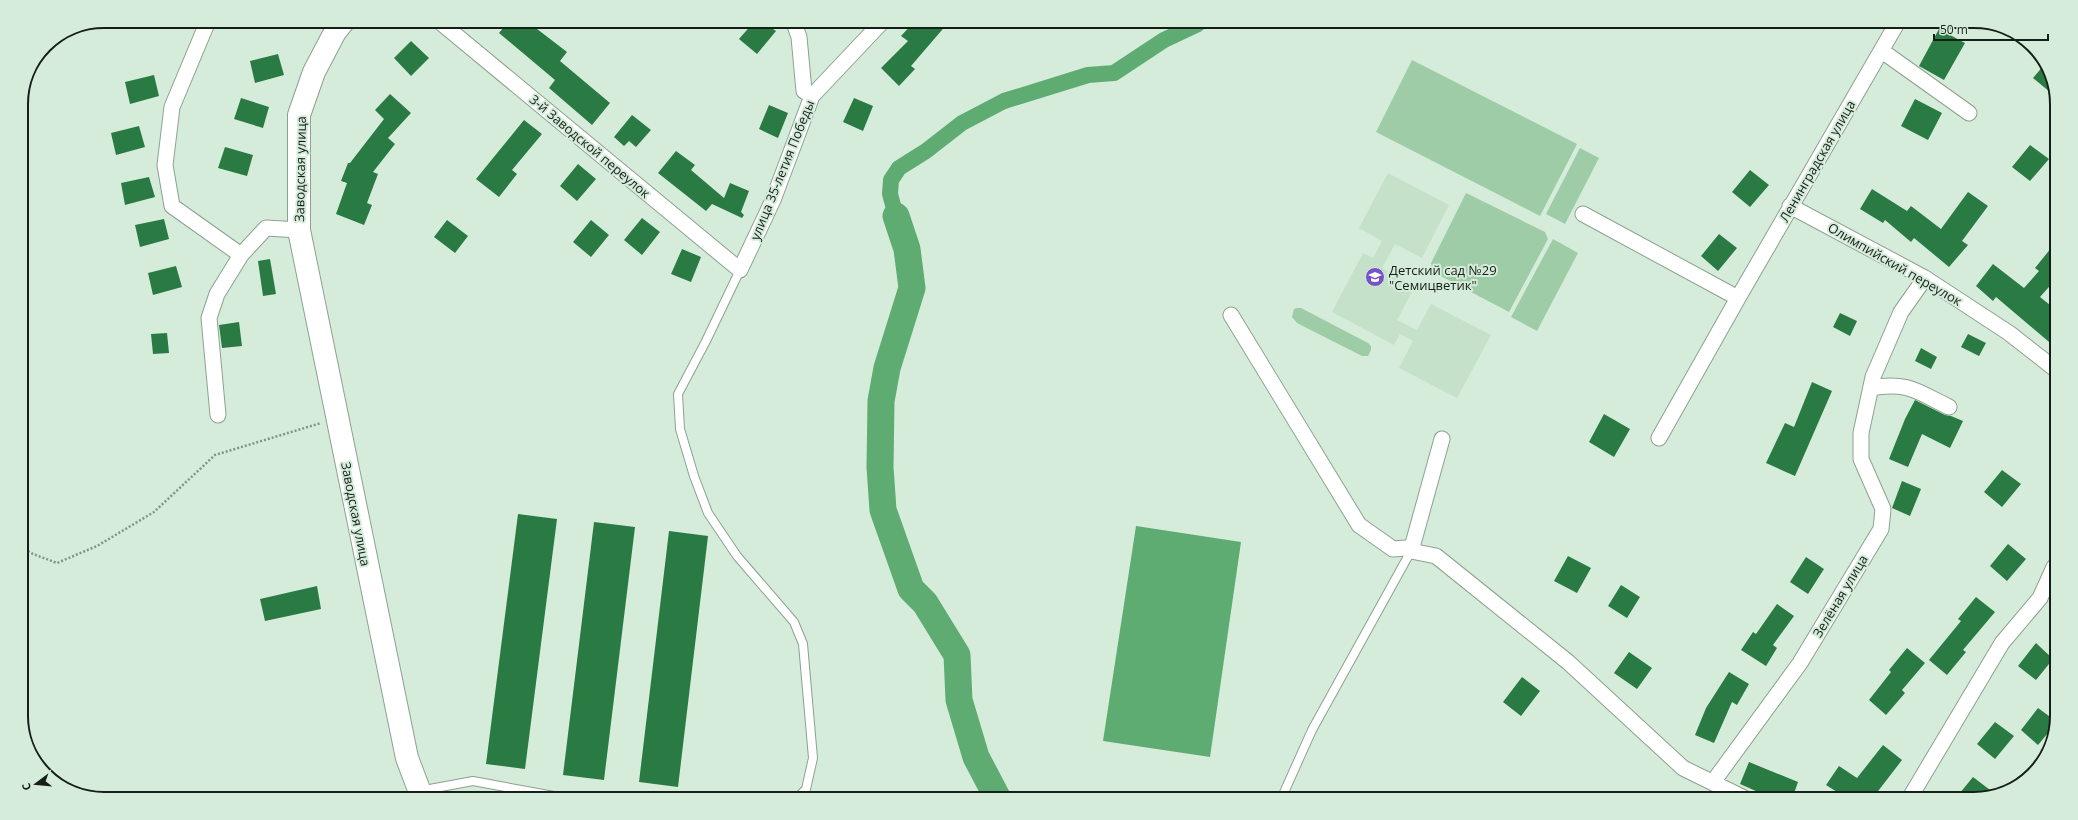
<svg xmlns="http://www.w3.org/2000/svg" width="2078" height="820" font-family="'Open Sans',sans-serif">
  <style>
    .built { fill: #c5e1ca }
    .green { fill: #9dcca7 }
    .water { fill: #5eac72 }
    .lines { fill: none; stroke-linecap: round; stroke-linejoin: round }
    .canal { stroke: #5eac72; stroke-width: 16 }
    .river { stroke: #5eac72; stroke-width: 27 }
    .building { fill: #2a7a43 }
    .lane-casing { stroke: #8da190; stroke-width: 10 }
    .street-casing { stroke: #8da190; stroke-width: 17 }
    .secondary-casing { stroke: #8da190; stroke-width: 24 }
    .path { stroke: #829286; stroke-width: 2.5; stroke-dasharray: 2 2; stroke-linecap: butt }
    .lane { stroke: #fff; stroke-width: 8 }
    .street { stroke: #fff; stroke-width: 15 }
    .secondary { stroke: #fff; stroke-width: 22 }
    .labels { text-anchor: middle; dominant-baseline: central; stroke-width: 4; stroke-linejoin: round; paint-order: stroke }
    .street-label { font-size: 13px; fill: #161e18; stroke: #d6ecda }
    .poi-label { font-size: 13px; fill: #161e18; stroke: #d6ecda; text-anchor: start }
    .rim { fill: none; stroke: #161e18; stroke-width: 2 }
  </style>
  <rect width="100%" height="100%" fill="#d6ecda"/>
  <path class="built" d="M1388,173l61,32 -27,53 -27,-14 -13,24 33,18 -18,34 20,10 14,-26 60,31 -34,63 -58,-30 14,-27 -13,-7 -6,11 -62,-33 31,-59 10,5 9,-17 -23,-13z"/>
  <path class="green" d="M1412,60l165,84 -37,72 -164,-84z
    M1580,148l19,10 -34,66 -19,-10z
    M1466,193l79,39 3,7 -39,73 -76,-40 -2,-9z
    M1553,239l25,14 -41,78 -26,-14z
    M1297,308h4l67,35 3,3v4l-3,6h-6l-65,-33 -5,-6 2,-8z"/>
  <path class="water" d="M1136,526l105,16 -31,215 -107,-16z"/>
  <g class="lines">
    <path class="canal" d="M896,216l-6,-22 1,-14 8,-12 27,-17 36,-28 42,-22 84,-26 26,-2 50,-33 34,-16"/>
    <path class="river" d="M896,216l11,33 5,39 -25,80 -6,33 -1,66 3,43 28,79 14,14 32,52 2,45 17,57 21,40"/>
  </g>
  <path class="building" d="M508,22h20l39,30 -7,9 50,42 -18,22 -43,-37 6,-8 -56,-47z
    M753,23h11l12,8 -19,23 -18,-15z
    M913,23h35l-37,43 4,3 -16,17 -18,-18 27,-27 -7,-5z
    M1939,29l26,14 -21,37 -25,-14z
    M411,41l18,17 -18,18 -17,-18z
    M278,54l6,21 -29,8 -5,-22z
    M2044,65l3,9 9,23 -23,-19z
    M154,75l5,21 -29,8 -5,-22z
    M390,94l21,19 -23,25 7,6 -22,28 5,2 -11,29 5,2 -8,20 -28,-11 11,-31 -6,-2 7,-18h2l34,-44 -9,-9z
    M241,98l28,9 -6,21 -29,-9z
    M854,98l19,8 -10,25 -20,-9z
    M1915,99l27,14 -14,27 -27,-14z
    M769,105l19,8 -10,25 -19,-9z
    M632,115l19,15 -15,17 -7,-6 -5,5 -10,-9z
    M524,120l18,14 -30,36 5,4 -18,23 -23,-18z
    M139,126l6,21 -29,8 -5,-22z
    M2030,145l19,14 -19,22 -18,-14z
    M225,147l28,8 -6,21 -29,-8z
    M676,151l19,14 -4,5 33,28 6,-15 19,8 -8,21 3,3 -2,3 -30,-14 -6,7 -48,-38z
    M578,164l18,15 -19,22 -17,-15z
    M1750,170l19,15 -19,22 -18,-15z
    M149,177l6,20 -30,8 -4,-22z
    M1872,189l35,22 4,-5 30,23 27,-37 20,14 -26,35 6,4 -19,22 -35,-29 -3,4 -26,-22 -2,3 -23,-14z
    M642,218l18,14 -18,23 -18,-15z
    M164,219l5,20 -29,8 -5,-22z
    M447,220l21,16 -13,17 -21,-16z
    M591,220l18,15 -18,22 -18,-15z
    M1719,234l18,14 -19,23 -17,-15z
    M2056,242v37l-16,18 15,12v38l-59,-50 -3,4 -17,-15 17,-22 31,24 15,-17 -4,-3z
    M682,249l19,8 -10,25 -20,-8z
    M270,259l6,35 -13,2 -5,-35z
    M176,266l6,21 -29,8 -5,-22z
    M1840,313l17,8 -7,15 -17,-9z
    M239,322l3,24 -20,2 -3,-23z
    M167,333l2,20 -16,1 -2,-20z
    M1968,334l18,9 -7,13 -18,-9z
    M1921,348l16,9 -6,12 -16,-8z
    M1812,382l20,9 -37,85 -29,-13 19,-40 9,4z
    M1915,400l30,15 6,1 12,5 -13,27 -28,-14 -14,33 -19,-8 16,-40z
    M1604,414l26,15 -16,28 -25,-15z
    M2002,470l19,14 -19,23 -18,-15z
    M1902,481l19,8 -11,27 -18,-8z
    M518,514l39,5 -32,250 -39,-5z
    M594,522l41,5 -31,253 -41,-5z
    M669,531l39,5 -30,251 -39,-5z
    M2008,544l18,15 -19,22 -17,-15z
    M1568,556l23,12 -14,25 -23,-12z
    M1806,557l18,12 -16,25 -18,-12z
    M1621,585l19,12 -13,21 -19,-12z
    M317,586l4,23 -56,12 -5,-22z
    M1976,597l19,15 -32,38 3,2 -19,23 -18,-15 32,-39 -3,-2z
    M1777,604l17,12 -21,29 4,3 -11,18 -25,-16 12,-18 3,2z
    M2036,643l17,16 -17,21 -18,-14z
    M1907,648l18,15 -23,27 3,3 -19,22 -17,-15 22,-28 -2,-2z
    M1629,652l23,16 -15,21 -23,-16z
    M1729,672l20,12 -12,21 -5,-3 -18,41 -19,-8 11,-27z
    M1522,677l18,14 -19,25 -18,-14z
    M2038,708l15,11v8l-15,18 -17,-15z
    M1995,722l19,14 -19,23 -18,-15z
    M1883,745l19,15 -30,39h-24l-22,-14 13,-19 18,12z
    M1749,762l49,20 -6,17h-18l-34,-15z
    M1973,777l21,16 -20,6h-19z"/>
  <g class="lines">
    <defs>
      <path id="lane" d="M740,270l-34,71 -28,53 2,35 14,47 14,37 29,43 57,66 9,22 10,114 -7,31 -7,7
        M419,791l54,-10 81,15
        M1282,797l30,-67 99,-179"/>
      <path id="street" d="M208,21l-36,86 -7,58 7,41 69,49
        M440,22l300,248 33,-70 39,-104 69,-73
        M794,23l5,14 5,54 8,5
        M1882,51l87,62
        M1790,206l135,72 84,55 46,36
        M1583,214l155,84 158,-273
        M1231,315l128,210 34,24 13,-1 5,3 25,5 132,106 115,106 61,30
        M1871,388c36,-7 47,4 78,19
        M218,415l-9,-97 8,-24 24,-39 25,-27 33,2
        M1659,438l79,-140
        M1411,551l31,-112
        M1713,782l87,-119 81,-134 2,-20 -22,-50v-26l12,-56 28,-65 24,-34
        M1909,799l93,-156 38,-45 14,-31"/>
      <path id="secondary" d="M343,22l-8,10 -21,40 -15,43v115l108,528 14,37"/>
    </defs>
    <use href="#lane" class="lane-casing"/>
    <use href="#street" class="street-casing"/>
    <use href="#secondary" class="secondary-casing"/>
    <path class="path" d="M21,547l12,7 24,9 40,-17 57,-34 61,-57 106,-32"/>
    <use href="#lane" class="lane"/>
    <use href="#street" class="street"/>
    <use href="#secondary" class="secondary"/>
  </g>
  <defs>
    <symbol id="school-disc" viewBox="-11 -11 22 22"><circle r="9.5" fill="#7751ca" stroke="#d6ecda"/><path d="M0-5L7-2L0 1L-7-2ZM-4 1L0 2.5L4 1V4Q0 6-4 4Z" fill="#fff"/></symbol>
  </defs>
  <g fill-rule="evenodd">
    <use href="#school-disc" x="1364" y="266" width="22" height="22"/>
  </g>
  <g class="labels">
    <g class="street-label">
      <text transform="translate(590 146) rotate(40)">3-й Заводской переулок</text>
      <text transform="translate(1817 161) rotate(-60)">Ленинградская улица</text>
      <text transform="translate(300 169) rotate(-89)">Заводская улица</text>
      <text transform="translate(782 170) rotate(-68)">улица 35-летия Победы</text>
      <text transform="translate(1895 264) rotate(30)">Олимпийский переулок</text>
      <text transform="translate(356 514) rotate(79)">Заводская улица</text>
      <text transform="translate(1840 596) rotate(-59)">Зелёная улица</text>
    </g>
    <g class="poi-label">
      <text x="1389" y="270">Детский сад №29<tspan x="1389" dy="15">"Семицветик"</tspan></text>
    </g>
  </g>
  <path d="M0 0H2078V820H0ZM104 28H1974A76 76 0 0 1 2050 104V716A76 76 0 0 1 1974 792H104A76 76 0 0 1 28 716V104A76 76 0 0 1 104 28Z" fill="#d6ecda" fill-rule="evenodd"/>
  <path class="rim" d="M104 28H1974A76 76 0 0 1 2050 104V716A76 76 0 0 1 1974 792H104A76 76 0 0 1 28 716V104A76 76 0 0 1 104 28Z"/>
  <g transform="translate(36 784) rotate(254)" stroke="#d6ecda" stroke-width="3" paint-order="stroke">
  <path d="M0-3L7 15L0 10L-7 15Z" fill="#161e18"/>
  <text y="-6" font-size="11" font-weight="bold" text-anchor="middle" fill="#161e18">С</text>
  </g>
  <path d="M1934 34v6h114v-6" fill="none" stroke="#161e18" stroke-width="2"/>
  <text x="1940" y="34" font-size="12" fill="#161e18" stroke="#d6ecda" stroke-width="3" paint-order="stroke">50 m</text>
</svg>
